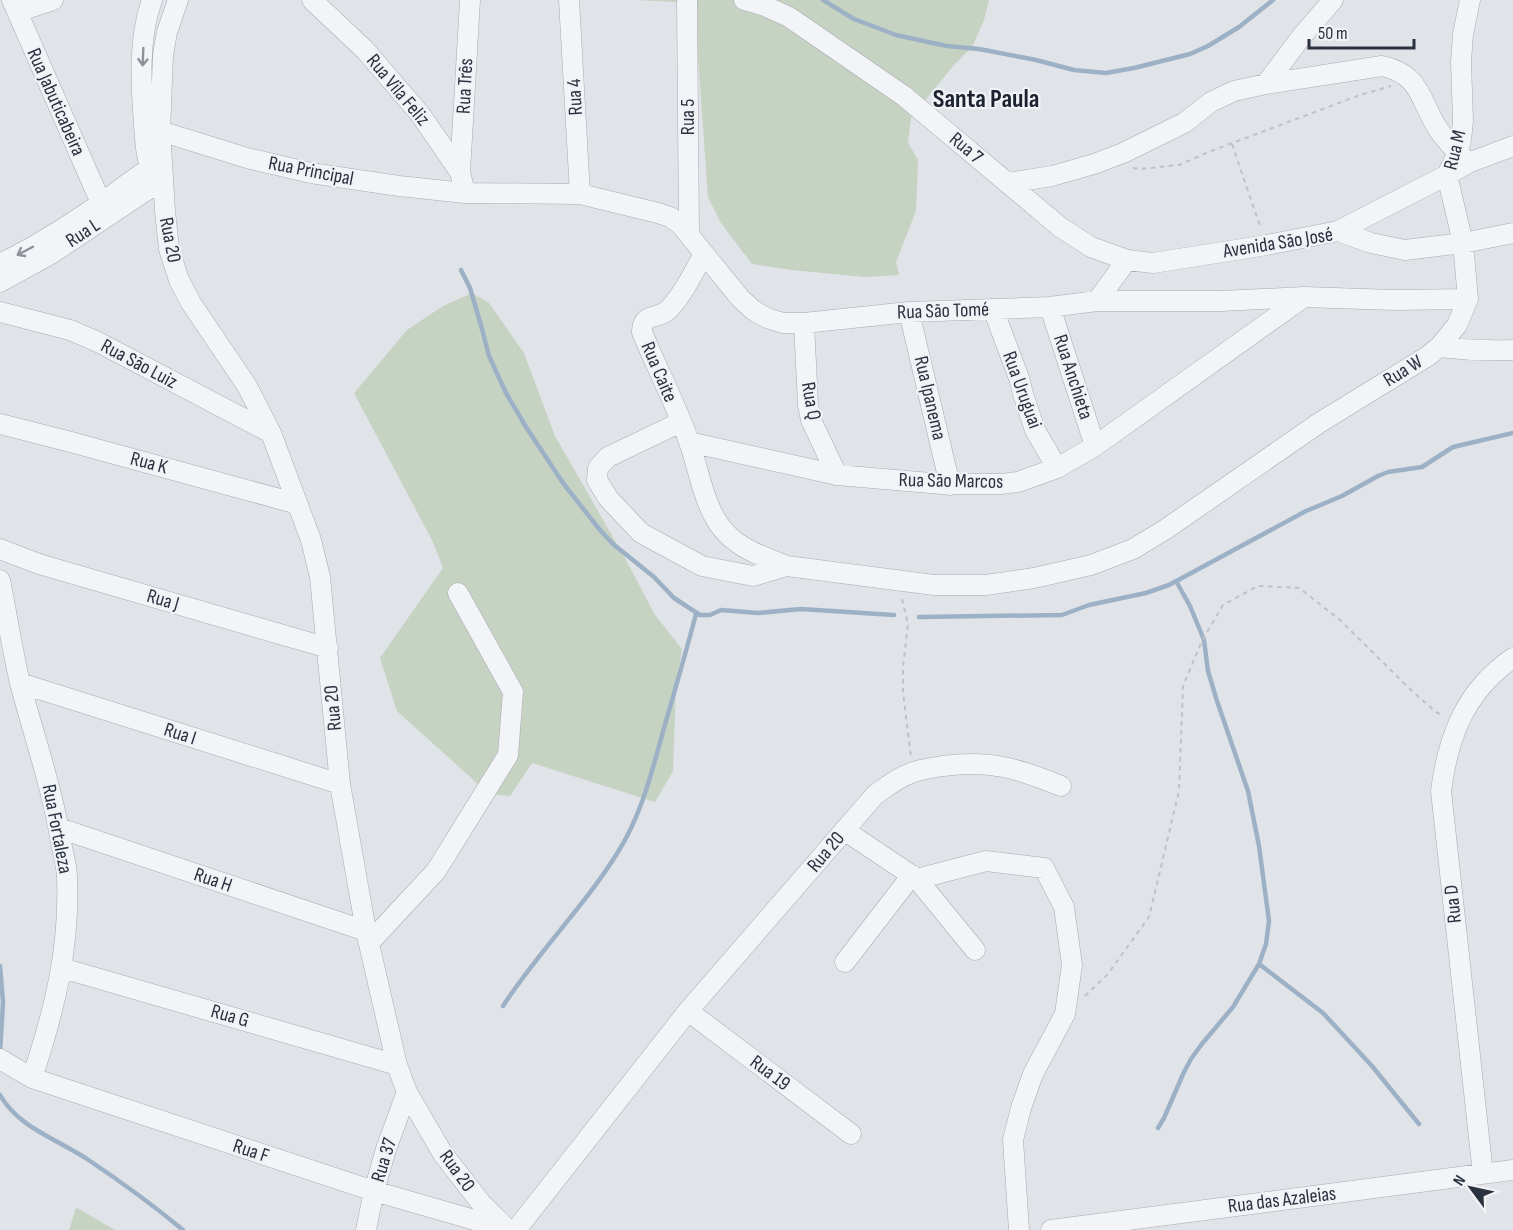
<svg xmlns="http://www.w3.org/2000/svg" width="1513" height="1230" font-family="'Sofia Sans Condensed',sans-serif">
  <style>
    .green { fill: #c6d2c2 }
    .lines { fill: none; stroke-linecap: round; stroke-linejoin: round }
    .stream { stroke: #9db1c6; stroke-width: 4.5 }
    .minor-casing { stroke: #a6aab2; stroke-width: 21 }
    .path { stroke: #bfc1c7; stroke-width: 2; stroke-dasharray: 4.5 4.5; stroke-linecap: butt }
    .minor { stroke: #f3f4f7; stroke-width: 20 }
    .oneway { stroke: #8e929b }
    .labels { text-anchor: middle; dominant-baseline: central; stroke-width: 4.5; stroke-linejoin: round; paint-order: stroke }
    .street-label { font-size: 20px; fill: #2a313f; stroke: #f0f2f6 }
    .district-label { font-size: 26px; font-weight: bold; fill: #1c2230; stroke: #f0f2f6 }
  </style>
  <rect width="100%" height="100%" fill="#e0e3e8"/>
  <path class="green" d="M635,0h354l-5,20 -12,27 -19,19 -42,52 -3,25 10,17 -2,51 -20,51 3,13 -34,2 -73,-7 -40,-6 -31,-41 -13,-26 -14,-194z
    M472,293l17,10 35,50 31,83 71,124 29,55 27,34 -6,36 -3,86 -18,31 -123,-39 -22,33 -21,-2 -92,-83 -17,-53 63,-90 -10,-26 -79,-149 53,-63 36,-24z
    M76,1208h1l38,22h-46z"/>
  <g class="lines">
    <path class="stream" d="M823,0l31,19 42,16 51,11 32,3 57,11 38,10 32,3 28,-5 56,-14 18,-8 31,-19 34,-27
      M461,270l9,18 12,41 7,27 17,37 20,34 37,56 37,47 13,14 41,33 20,21 26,17h10l11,-5 37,3 43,-4 93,6
      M919,617l143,-2 27,-10 57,-12 23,-8 137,-74 36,-15 36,-20 10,-4 34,-5 31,-20 60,-14
      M1259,964l64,49 49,53 47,58
      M0,966l3,36 -3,51
      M503,1006c35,-54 81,-99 115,-154 24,-38 34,-81 46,-124 11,-38 22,-76 32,-114
      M0,1095c19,33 57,44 87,64 33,22 66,46 96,71
      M1158,1128l6,-10 20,-46 7,-13 10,-14 32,-38 26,-43 7,-20 3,-23 -10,-75 -11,-55 -31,-90 -9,-30 -4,-31 -14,-34 -14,-25"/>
    <defs>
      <path id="minor" d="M12,0l89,203
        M152,0c-14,39 -11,84 -8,124 1,13 1,29 6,42 1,4 5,7 8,10
        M178,0l-11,32 -4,23 -3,76 5,80 4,38 10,31 12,23 56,83 24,47 40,107 9,37 20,207 26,147 31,134 10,27 36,62 38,49 27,27
        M312,0l53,50 55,64 40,58 5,21
        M569,0l11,194
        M687,0l2,234
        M744,0l21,6 24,11 115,79 156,131 31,20 36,13 26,3 114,-18 71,-14 33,12 34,7 58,-7 50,-10
        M17,12l36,-12
        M1266,84l36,-48 31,-36
        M160,131l87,27 64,15 88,13 66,7 115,1 78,19 12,4 10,7 60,74 13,12 14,8 16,5h21l105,-11 141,-5 47,-6h124l83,-4 90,3 74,-1
        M460,172l10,-172
        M1008,183l44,-7 42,-12 29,-11 61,-30 27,-21 23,-11 32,-7 116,-18c39,8 38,35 56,63 8,12 18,22 28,32
        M1338,231l109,-56 21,-12 45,-17
        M704,254c-11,19 -21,41 -36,56 -11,10 -26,2 -26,22 15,37 34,72 47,110 11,30 15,69 38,92 15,16 40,24 60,32l147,19h52l48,-7 57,-13 42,-16 33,-20 153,-106 109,-67 11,-9 18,-22 11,-26 -5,-56 -16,-68 11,-22 3,-13 2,-19 -2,-59 2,-28 7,-34
        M0,264c35,-17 68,-38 100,-60 20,-14 39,-31 62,-42
        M0,282l51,-28 111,-74
        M1097,301l30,-41
        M1050,307l45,139
        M993,309l26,69 4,16 12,36 22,38
        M0,312l70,18 28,12 173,91
        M909,312l41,173
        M804,323l4,82 3,15 26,55
        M1439,347c25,3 49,4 74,3
        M681,422l-73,35 -10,11 -1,12 11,18 33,35 61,33 51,10 34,-10
        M0,424l67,17 231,63
        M689,442l148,33 105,9h59l17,-2 39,-14 38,-22 209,-149
        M0,549l39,15 289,84
        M0,580c7,35 12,69 20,103 14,53 32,105 41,159 2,12 6,24 6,36 3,71 -13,134 -35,200
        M20,683l320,101
        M59,828l307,103
        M844,830l73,49 58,71
        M917,879l69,-18 58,7 20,39 8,58 -7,49 -32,60 -12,34 -8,32 6,90
        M369,943l67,-72 72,-116 5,-63 -55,-99
        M845,962l67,-87
        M62,968l335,97
        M688,1011l163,123
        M0,1059l32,19 342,113 132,38
        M1483,1174l-42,-383c7,-55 25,-101 72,-133
        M366,1230l8,-39 12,-42 21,-57
        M516,1230l172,-219 187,-216c11,-8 22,-17 36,-22 9,-4 21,-5 32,-7 48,-6 74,2 118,20
        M1051,1230l462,-60"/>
    </defs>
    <use href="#minor" class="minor-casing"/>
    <path class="path" d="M1232,144l29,85
      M1133,168l7,1 39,-4 32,-14 152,-57 28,-8
      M902,599l6,25 -5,43v25l8,65
      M1085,996l22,-21 42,-58 30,-126 4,-105 19,-45 21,-36 35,-19 41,2 40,31 74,73 23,20 8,4"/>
    <use href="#minor" class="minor"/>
  </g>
  <defs><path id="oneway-shaft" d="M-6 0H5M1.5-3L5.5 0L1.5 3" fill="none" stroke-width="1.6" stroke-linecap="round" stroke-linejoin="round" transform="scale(1.5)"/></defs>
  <g class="oneway">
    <use href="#oneway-shaft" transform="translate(143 57) rotate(92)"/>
    <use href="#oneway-shaft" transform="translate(25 251) rotate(152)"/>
  </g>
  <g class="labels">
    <g class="street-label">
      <text transform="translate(465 86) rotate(-87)">Rua Três</text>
      <text transform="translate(398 90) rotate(50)">Rua Vila Feliz</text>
      <text transform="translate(575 97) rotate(-93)">Rua 4</text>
      <text transform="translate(56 102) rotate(66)">Rua Jabuticabeira</text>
      <text transform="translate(688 117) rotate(-90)">Rua 5</text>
      <text transform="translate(966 148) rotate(40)">Rua 7</text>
      <text transform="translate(1455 150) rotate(-76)">Rua M</text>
      <text transform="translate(311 171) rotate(11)">Rua Principal</text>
      <text transform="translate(83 233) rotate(-33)">Rua L</text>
      <text transform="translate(170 240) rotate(79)">Rua 20</text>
      <text transform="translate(1278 243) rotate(-9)">Avenida São José</text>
      <text transform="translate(943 311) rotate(-2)">Rua São Tomé</text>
      <text transform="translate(139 364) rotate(28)">Rua São Luiz</text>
      <text transform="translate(1403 371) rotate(-32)">Rua W</text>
      <text transform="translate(659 372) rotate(67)">Rua Caite</text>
      <text transform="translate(1073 377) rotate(72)">Rua Anchieta</text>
      <text transform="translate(1022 390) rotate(70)">Rua Uruguai</text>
      <text transform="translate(930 398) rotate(77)">Rua Ipanema</text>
      <text transform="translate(811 401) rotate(80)">Rua Q</text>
      <text transform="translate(149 463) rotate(15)">Rua K</text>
      <text transform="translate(951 481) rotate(1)">Rua São Marcos</text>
      <text transform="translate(163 600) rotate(16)">Rua J</text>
      <text transform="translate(333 708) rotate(-95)">Rua 20</text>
      <text transform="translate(180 734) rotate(18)">Rua I</text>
      <text transform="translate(57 829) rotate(79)">Rua Fortaleza</text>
      <text transform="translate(826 852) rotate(-50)">Rua 20</text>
      <text transform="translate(213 880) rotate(19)">Rua H</text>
      <text transform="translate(1453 904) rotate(-96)">Rua D</text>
      <text transform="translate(230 1016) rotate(16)">Rua G</text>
      <text transform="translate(770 1073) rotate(37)">Rua 19</text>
      <text transform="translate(251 1151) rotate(18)">Rua F</text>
      <text transform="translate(384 1160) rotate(-73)">Rua 37</text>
      <text transform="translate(457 1171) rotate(54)">Rua 20</text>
      <text transform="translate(1282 1200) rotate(-7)">Rua das Azaleias</text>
    </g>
    <g class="district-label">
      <text x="986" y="99">Santa Paula</text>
    </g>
  </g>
  <g transform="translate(1471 1188) rotate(303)" stroke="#f0f2f6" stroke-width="4.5" paint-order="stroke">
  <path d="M0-4.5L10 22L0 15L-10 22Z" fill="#2a313f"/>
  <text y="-9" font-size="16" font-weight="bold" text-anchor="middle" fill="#2a313f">N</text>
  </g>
  <path d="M1309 39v9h105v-9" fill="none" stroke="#2a313f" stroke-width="3"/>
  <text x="1318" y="39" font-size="18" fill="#2a313f" stroke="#f0f2f6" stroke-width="4.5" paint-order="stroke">50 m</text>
</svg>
